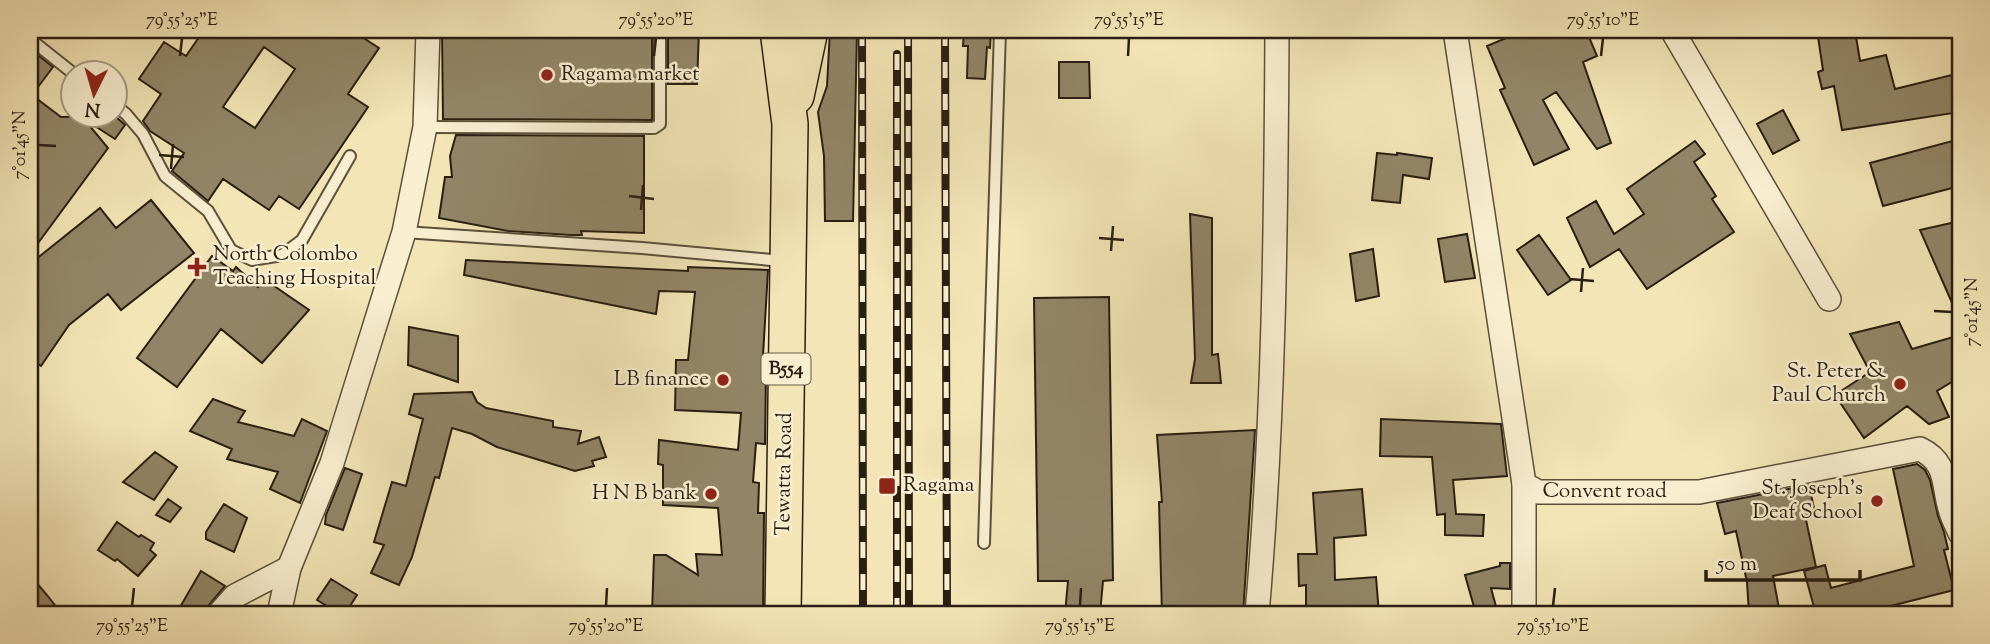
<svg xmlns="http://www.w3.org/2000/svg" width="1990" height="644" font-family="'Sorts Mill Goudy',serif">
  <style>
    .building { fill: #928567; stroke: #281e12; stroke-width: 2; fill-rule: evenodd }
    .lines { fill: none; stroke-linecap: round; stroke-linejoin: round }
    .service-casing { stroke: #5b503b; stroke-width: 14 }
    .minor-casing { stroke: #5b503b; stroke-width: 26 }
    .primary-casing { stroke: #281e12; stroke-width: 38 }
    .service { stroke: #f8eed0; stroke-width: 10 }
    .minor { stroke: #f8eed0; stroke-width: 23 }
    .primary { stroke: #f4e5b6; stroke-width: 35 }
    .rail-casing { stroke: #281e12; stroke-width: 8 }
    .rail { stroke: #f8eed0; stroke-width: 5; stroke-dasharray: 16; stroke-linecap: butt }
    .ticks { fill: none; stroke: #281e12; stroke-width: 2.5 }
    .poi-dot { fill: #8f2418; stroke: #f8eed0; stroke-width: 2.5 }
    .labels { text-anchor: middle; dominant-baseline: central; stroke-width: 5; stroke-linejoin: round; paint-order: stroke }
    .shield { fill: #f8eed0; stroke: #665c4b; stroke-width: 2 }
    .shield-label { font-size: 19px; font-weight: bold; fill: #281e12 }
    .poi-label { font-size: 21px; fill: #281e12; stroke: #f8eed0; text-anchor: end }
    .street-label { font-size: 21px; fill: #281e12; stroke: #f8eed0 }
    .neatline { fill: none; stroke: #281e12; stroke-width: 2.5 }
    .ticks-label { font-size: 18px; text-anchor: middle; fill: #281e12 }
  </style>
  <rect width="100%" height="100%" fill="#f4e5b6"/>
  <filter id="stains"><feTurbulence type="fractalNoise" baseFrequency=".00286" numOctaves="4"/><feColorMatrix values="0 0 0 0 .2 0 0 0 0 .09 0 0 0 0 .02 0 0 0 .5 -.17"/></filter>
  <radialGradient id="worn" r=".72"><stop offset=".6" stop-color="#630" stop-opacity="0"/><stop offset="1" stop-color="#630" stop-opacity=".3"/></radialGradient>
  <path class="building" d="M204,30h147l28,18 -31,46 20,13 -69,102 -20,-13 -10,14 -46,-31 -15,22 -36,-30 12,-18 -34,-22 -7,-10 18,-27 -22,-15 25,-37 22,14zM264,47l31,22 -40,59 -32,-21z
    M442,30h210v90l-209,-1z
    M668,30h31l-2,54h-29z
    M830,30h27l-4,191h-28l-1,-65 -6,-44 9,-26z
    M964,30h27l-1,18 -3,-1 -2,32 -18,-1 1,-32h-5z
    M1525,30h61l11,26 -14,6 28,81 -14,6 -41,-57 -13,8 26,49 -35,16 -34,-75 5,-2 -18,-42z
    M1817,30h38l5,31 26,-6 9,34 65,-16v39l-118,18 -8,-44 -12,3 -4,-17 5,-2z
    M30,49l23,18 -21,28 29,22 54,-1 10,9 -10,14 -31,-20 24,29 -78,106z
    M1059,62h30l1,36h-31z
    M1783,110l16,30 -26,14 -16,-30z
    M456,135l188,1v97l-63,-2 1,4h-11l-63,-4 -69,-13 6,-41h7l-2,-21z
    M1960,139v47l-77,20 -13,-43z
    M1695,141l10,13 -11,8 22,34 -4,3 22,33 -87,57 -28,-40 -29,18 -23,-49 29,-17 18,33 30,-20 -17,-25z
    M1377,153l20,2v-2l35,5 -3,21 -26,-4 -3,28 -28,-3z
    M151,200l43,53 -73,57 -13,-16 -39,31 -28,41 -11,-7v-95l70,-56 16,20z
    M1190,214l22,4v137l6,-1 3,29h-30l4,-24z
    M1960,221v100l-40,-91z
    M1467,234l8,44 -30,4 -7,-43z
    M1539,235l32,45 -23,15 -31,-45z
    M1373,249l6,47 -23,5 -6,-47z
    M212,256l21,15 3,-4 22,20 6,-8 45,31 -47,53 -41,-34 -44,58 -40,-29z
    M466,260l222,11v-4l80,3 -6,103h4l-1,71 -9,-1 -3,39 6,1 -1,30h6l-1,101h-111l2,-59h12l32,20 -2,-21 26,1 -4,-47 -55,-3v-40l-5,-1 1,-24 79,10 3,-37 -66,-3 1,-50h12l7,-68 -36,-1 -3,23 -192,-39z
    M1109,297l4,283 -10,1 -3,33h-35l3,-33h-30l-4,-283z
    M1899,322l13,27 48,-14v42l-23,14 12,26 -20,7 -22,-18 -43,32 -29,-43 35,-23 -20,-38z
    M409,327l49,9v46l-50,-17z
    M472,392l5,10 9,6 67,13v6l28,4 -3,13 21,-7 7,20 -14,4 2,5 -19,5 -78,-24 -25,-13 -20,-6 -13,50 -4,-1 -23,80 -13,28 -28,-12 13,-28 -10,-3 18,-60 14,4 17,-67 -14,-5 5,-20z
    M213,399l32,12 -7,11 56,14 8,-17 25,12 -27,72 -30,-14 8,-17 -51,-13 5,-10 -42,-18z
    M1381,419l120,5 6,52 -54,4 3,34 28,1 -1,21 -38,-1v-21l-8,1 -5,-58 -52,-1z
    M1255,430l-12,184h-81l-3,-112h3l-5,-67z
    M155,452l22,15 -23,33 -31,-18z
    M1917,464l8,6 5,10 8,36 6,16 4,17 -4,1 10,40 -95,24h-43l-12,-43 21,-6 6,23 83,-22 -21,-97z
    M345,468l17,6 -19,56 -18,-6 1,-9z
    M1809,485l6,28 -10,2 11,52 -43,9 7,38h-31l-2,-32 -11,-51 -11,3 -8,-31z
    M1362,489l4,46 -32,3 1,42 41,-3 3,37h-73v-29l-7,1 -1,-32h19l-4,-61z
    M168,499l13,9 -11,14 -14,-7z
    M224,504l23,14 -13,34 -28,-13v-7z
    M117,522l22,15 2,-2 13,8 -4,7 6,5 -18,21 -21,-17 -2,2 -17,-11z
    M1500,563h10v26l-19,-1 7,26h-22l-11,-39 35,-9z
    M201,571l24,15 -16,19 -4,9h-29z
    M30,575l16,19 16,20h-32z
    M331,579l26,16 -12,19h-5l-23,-14z"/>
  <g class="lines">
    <defs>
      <path id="service" d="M30,39l44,35
        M116,106l10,8 17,20 22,42 43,35 23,39 21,10 30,-5 20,-15 48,-84
        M425,127l229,1 6,-4v-94
        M404,232l238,16 140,13
        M984,543l16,-513"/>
      <g id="minor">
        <path id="s1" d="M1455,30l69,454 14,8h161l221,-43c29,14 22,36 31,63 2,7 6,14 9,21"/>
        <path d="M1672,30l157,269"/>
        <path d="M219,614l16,-18 54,-28"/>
        <path d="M279,614l10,-46 43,-105 72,-231 21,-105 3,-97"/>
        <path d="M1257,614c17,-194 19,-389 20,-584"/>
        <path d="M1524,614v-130"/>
      </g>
      <path id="primary" d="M778,30l12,94 -7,490
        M796,96l14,-66"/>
    </defs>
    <use href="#service" class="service-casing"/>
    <use href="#minor" class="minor-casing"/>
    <use href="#primary" class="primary-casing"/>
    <use href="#service" class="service"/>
    <use href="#minor" class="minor"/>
    <use href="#primary" class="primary"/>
    <defs>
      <path id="rail" d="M862,30l1,584
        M908,30l1,584
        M945,30l2,584
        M897,614v-560"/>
    </defs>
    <use href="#rail" class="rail-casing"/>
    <use href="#rail" class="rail"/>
  </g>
  <path class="ticks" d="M180,56l2,-18M654,56l2,-18M1128,56l1,-18M1601,56l2,-18M38,145l18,1M159,155l25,2M171,169l2,-25M629,196l25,3M641,210l2,-25M1099,238l25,2M1111,251l2,-25M1569,279l25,2M1581,292l2,-24M1934,311l18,1M132,606l2,-18M606,606l1,-18M1080,606l1,-18M1553,606l2,-18"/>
  <g class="poi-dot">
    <circle cx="547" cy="75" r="7"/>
    <path d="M193.5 256.5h7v7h7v7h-7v7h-7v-7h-7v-7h7z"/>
    <circle cx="723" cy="380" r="7"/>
    <circle cx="1900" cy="384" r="7"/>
    <rect x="878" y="477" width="18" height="18" rx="3.5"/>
    <circle cx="711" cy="494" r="7"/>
    <circle cx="1877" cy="501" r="7"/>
  </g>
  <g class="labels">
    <rect class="shield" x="761.5" y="353.5" width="49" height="31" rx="5"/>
    <g class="shield-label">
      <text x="786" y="369">B554</text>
    </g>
    <g class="poi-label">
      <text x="561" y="75" text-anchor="start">Ragama market</text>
      <text x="213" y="255" text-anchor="start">North Colombo<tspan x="213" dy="24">Teaching Hospital</tspan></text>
      <text x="1886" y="372">St. Peter &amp;<tspan x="1886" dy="24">Paul Church</tspan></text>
      <text x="709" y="380">LB finance</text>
      <text x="903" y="486" text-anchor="start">Ragama</text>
      <text x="1863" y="489">St. Joseph's<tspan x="1863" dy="24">Deaf School</tspan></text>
      <text x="697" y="494">H N B bank</text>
    </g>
    <g class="street-label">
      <text transform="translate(785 474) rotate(-89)">Tewatta Road</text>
      <text stroke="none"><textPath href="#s1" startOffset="542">Convent road</textPath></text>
    </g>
  </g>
  <rect width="1990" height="644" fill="none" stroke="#f4e5b6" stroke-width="77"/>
  <g transform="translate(94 94) rotate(185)"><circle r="33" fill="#f8eed0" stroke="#a59b84" stroke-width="2"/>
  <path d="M0-5L12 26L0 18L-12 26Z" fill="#8f2418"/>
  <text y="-10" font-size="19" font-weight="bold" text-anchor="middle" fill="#281e12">N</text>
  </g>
  <path d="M1706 570v10h154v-10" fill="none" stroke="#281e12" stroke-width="3.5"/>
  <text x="1717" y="570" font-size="21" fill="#281e12" stroke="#f8eed0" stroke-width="5" paint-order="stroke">50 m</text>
  <rect x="38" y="38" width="1914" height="568" class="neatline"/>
  <g class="ticks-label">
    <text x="182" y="25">79°55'25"E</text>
    <text x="656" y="25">79°55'20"E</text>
    <text x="1129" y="25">79°55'15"E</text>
    <text x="1603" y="25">79°55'10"E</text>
    <text transform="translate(19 145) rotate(-90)" y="6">7°01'45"N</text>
    <text transform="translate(1971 312) rotate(-90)" y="6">7°01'45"N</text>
    <text x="132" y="631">79°55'25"E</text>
    <text x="606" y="631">79°55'20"E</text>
    <text x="1080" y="631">79°55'15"E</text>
    <text x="1553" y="631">79°55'10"E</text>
  </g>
  <rect width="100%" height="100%" filter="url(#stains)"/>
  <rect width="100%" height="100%" fill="url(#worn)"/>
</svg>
